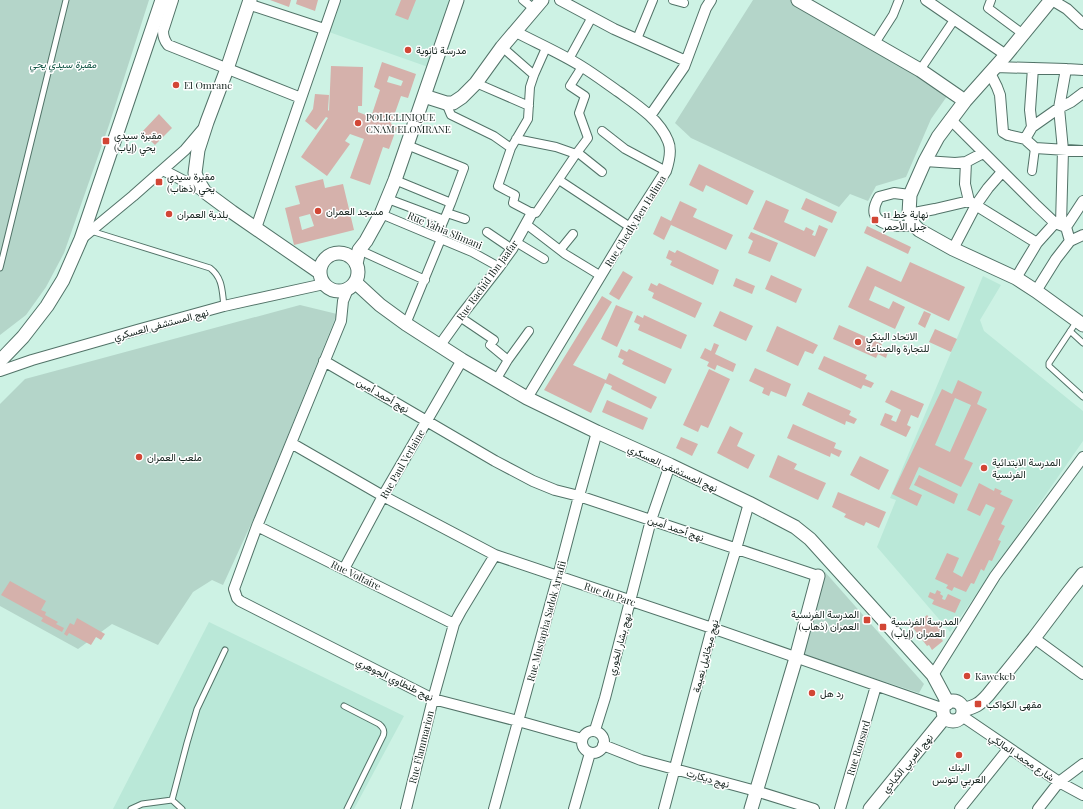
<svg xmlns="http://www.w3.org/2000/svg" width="1083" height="809" font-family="'Playfair Display',Vazirmatn,serif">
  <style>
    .built { fill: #bae8d8 }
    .green { fill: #b4d5c9 }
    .building { fill: #d5b1ab; fill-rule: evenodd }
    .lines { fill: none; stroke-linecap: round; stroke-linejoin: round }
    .service-casing { stroke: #527368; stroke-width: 7 }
    .pedestrian-casing { stroke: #527368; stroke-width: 10 }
    .minor-casing { stroke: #527368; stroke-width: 12 }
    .tertiary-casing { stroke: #527368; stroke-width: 15 }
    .service { stroke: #fff; stroke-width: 5 }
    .pedestrian { stroke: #fff; stroke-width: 8 }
    .minor { stroke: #fff; stroke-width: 10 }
    .tertiary { stroke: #fff; stroke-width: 13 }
    .poi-dot { fill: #d24635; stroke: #fff; stroke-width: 1.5 }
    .labels { text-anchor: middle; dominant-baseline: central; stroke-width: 3; stroke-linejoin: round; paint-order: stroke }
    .poi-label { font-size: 10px; fill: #12201b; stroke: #fff; text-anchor: start }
    .park-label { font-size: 10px; font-style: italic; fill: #125645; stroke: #fff }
    .street-label { font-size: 10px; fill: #12201b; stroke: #fff }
  </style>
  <rect width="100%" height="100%" fill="#cdf2e4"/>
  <path class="built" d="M341,0h112l-22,68 -102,-36z
    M983,276l18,9 -21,35 4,11 99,80v30l-133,191 -73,-85 19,-47 -6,-2z
    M209,622l195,94 -50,93h-241z"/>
  <path class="green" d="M0,0h149l-40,125 -45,128 -18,34 -20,28 -26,20z
    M753,0h40l157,92 -19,27 -25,58 -30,9 -8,15 -18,-7 -11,13 -148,-69 -16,-15z
    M300,305l37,9 -79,195 -35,76 -11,-5 -19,12 -35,53 -46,-21 -34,25 -78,-43v-202l25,-25z
    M825,572l99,112 -5,9 -115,-38z"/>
  <path class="building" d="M270,0h21l-2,7z
    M297,0h21l-3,11 -19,-7z
    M401,0h15l-8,20 -13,-5z
    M382,62l34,12 -8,24 -7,-2 -10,28 6,3 -8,22 -6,-2 -13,38 -20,-7 14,-39 -14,-5 -5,7 5,3 -23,32 -26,-19 27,-39 -2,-1 -10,13 -11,-9 8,-12 2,-15 14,1 -1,15 1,1 2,-45 32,1 -1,39h-4v6l13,5 9,-27 -6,-3zM389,76l14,5 -2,5 -14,-4z
    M159,114l13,14 -17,17 -13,-13z
    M699,164l55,27 -7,14 -41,-20 -3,7 -14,-7z
    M323,179l2,9 18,-4 11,46 -60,15 -9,-37 15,-4 -5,-18zM310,214l4,12 -12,4 -3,-13z
    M806,198l31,14 -5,11 -31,-14z
    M766,200l23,10 -5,12 20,9 2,-4 8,4 -2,4 3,1 4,-11 9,4 -13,28 -62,-28z
    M680,201l17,8 -4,8 40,18 -7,15 -55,-25 -7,15 -11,-6 8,-18 10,5z
    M867,226l44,21 -3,7 -44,-21z
    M751,232l27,11 -8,19 -22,-9 5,-12 -5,-3z
    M669,250l6,3 2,-3 42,20 -6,15 -43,-20 2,-4 -6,-3z
    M910,262l55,25 -16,34 -74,-35 -6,14 20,9 4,-8 12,6 -10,22 -47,-22 19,-41 34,16z
    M623,271l10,6 -14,23 -10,-6z
    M771,275l31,14 -6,14 -31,-14z
    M736,278l19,8 -3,8 -19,-8z
    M651,283l6,3 2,-3 43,20 -7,15 -43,-20 2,-5 -6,-3z
    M602,296l10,6 -39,63 33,15 3,-7 48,24 -6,12 -40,-20 1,-3 -7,-3 -14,30 -47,-23z
    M616,305l17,7 -16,35 -16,-8z
    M720,311l33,15 -7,15 -33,-15z
    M924,311l7,3 -6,14 -7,-4z
    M637,315l6,3 1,-3 43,20 -6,14 -43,-19 2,-5 -6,-3z
    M839,325l43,19 -2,4 8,4 -2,6 -8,-4 -2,4 -43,-19z
    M777,326l41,19 -5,9 -8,-3 -7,15 -32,-15z
    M935,329l22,10 -6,13 -22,-10z
    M714,343l5,2 -4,9 21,10 -3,8 -16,-7 -2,5 -8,-4 2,-4 -9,-4 5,-10 6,3z
    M621,349l6,3 2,-3 43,20 -7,15 -43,-20 2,-4 -6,-3z
    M824,356l43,19 -2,4 9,4 -3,5 -8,-3 -2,4 -43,-20z
    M755,368l36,16 -5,13 -15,-6 -2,5 -7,-3 2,-5 -15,-7z
    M709,369l21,10 -22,49 -7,-3 -3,7 -15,-7z
    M958,380l24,12 -5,12 10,5 -23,50 9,4 -12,24 -42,-20 -10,22 13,6 -5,11 -25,-12 50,-105 10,5zM955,398l16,7 -21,47 -15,-7z
    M891,390l33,14 -6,14 -7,-3 -4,10 4,2 -5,10 -26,-12 5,-12 8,3 -2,4 5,2 5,-12 -16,-8z
    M808,392l43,19 -2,4 8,4 -3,5 -8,-3 -1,4 -43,-20z
    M607,400l41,18 -5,12 -41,-18z
    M793,424l43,19 -2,5 8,3 -3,6 -8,-4 -1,4 -43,-19z
    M730,426l13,7 -6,13 18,9 -7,14 -31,-16z
    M681,437l17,7 -6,12 -16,-8z
    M778,455l19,9 -3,5 32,14 -8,17 -49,-23z
    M860,456l29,14 -10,20 -29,-15z
    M919,475l39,19 -4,10 -40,-19z
    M979,483l15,8 1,-3 7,3 -2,3 13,6 -12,24 4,2 -7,14 3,1 -9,20 -3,-1 -5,11 -3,-2 -7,15 -3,-1 -5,9 -12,-5 -2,4 -6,-3 2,-3 -13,-6 12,-26 12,5 -6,14 9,5 33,-69 -9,-4 -6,12 -13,-6z
    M838,492l48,20 -7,16 -13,-6 -2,4 -20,-9 2,-3 -14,-7z
    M10,581l36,20 -5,9 5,2 -1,3 13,7 -2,2 8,4 -2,4 -21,-11 2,-3 -42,-23z
    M937,590l4,2 -1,2 3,2 -1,3 3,1 3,-6 13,6 -6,13 -23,-9 2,-4 -6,-3 2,-5 5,2z
    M927,615l10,11 1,-1 3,4 -2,2 3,4 -2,2 3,4 -11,9 -3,-5 -2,1 -14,-18z
    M77,618l28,16 -4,6 -5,-3 -5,8 -22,-12 -2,3 -3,-2 6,-11 4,2z"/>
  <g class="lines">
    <defs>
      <path id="service" d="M91,231l119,37c13,10 12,23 14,38
        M0,268l66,-268
        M1077,321l-28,42v3l34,31
        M1070,331l13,12
        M344,706l35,18c5,4 6,7 4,12l-36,73
        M131,809l11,-5 30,-4
        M182,809l-10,-9 15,-57 10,-34 28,-59"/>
      <path id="pedestrian" d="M523,0l11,9
        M673,0l11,3
        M991,0l-3,8 35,26
        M637,39l16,-39
        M875,43l18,-28 6,-15
        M502,47l32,28
        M546,48l-12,27 -4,12 -2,32 -17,29 -13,38 17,9 -2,8 19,10h4l40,-59 12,-16 -9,-25 6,-17 -15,-10 12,-19
        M569,59l23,-42
        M920,70l34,-50
        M476,83l53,23
        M446,103l5,12 43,21 17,12
        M602,131l23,18 41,22
        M516,139l40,8 20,7
        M407,145l57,23 -13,35 -14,34
        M577,152l25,20
        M1032,171l3,-23
        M395,180l56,23
        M559,180l71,47
        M388,199l56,21
        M447,213l18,6
        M381,214l91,38 27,15
        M526,224l39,30 36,22
        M487,232l25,17
        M516,242l28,17
        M359,250l66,30
        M560,250l13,-16
        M460,317l34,23 -4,5 18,15
        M406,324l35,-85
        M496,380l12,-20 21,-29"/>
      <path id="minor" d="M173,0l-10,31c0,6 1,9 5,14l133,53
        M560,0l54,29 72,32
        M926,0l80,55
        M1052,0l15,9 16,15
        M248,4l76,25
        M516,32c21,11 44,21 65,34 13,8 25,17 38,26 18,13 40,27 49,49 4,9 1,21 -2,30l-36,56 -103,171
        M995,67l71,2 17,1
        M990,73l7,14 3,8 3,37 5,3 17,4
        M1083,93l-12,9 -12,6 -27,19 -7,12 10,9 48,3
        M650,116l34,-49 22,-59 5,-8
        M950,119l85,85 20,19 11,4 4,14
        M1032,127l-2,-17 3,-42
        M925,161l30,2 11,-1 17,-9
        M966,162l-1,22 4,17 68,42
        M163,170l42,22
        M910,195l-16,-2 -15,4c-17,28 16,31 35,28
        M909,214l26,-5 34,-8
        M1061,224l2,-74 -4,-42 7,-39
        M1066,227l17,-26
        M256,228c27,-76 52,-152 79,-228
        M81,239l52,-43 52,-46 17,-20
        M953,249l23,-44 12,-17 14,-16
        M1016,278l21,-35 18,-20
        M348,289l-5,12 -2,20 -84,205 -23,63 3,9 3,3 193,98 85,22 64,18
        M1036,291l20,-32 14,-18 13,-6
        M440,345l20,-28 39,-50 13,-18 20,-36
        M324,361l171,100 38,20 22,9 24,6 239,80
        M0,371l32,-11 105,-30 87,-24 100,-22
        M291,443l92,53 112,59 217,73 232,81
        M257,526l197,98
        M344,569l39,-73 79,-136
        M1034,638l49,36
        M933,675l62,-99 88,-119
        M962,716l97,66 24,13
        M595,730l10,-32 46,-178 19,-55
        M582 742a11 11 0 1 1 22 0a11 11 0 1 1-22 0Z
        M603,745l38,15 115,31 58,18
        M406,809l27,-110 21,-75 7,-13 34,-56
        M494,809l64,-233 21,-80 18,-64
        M574,809l16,-56
        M664,809l48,-181 24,-79 13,-46
        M840,809l36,-123
        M960,809l49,-61
        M1038,809l21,-27 24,-18"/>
      <path id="tertiary" d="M250,0l-23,69 -20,53 -9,28 -3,23 3,8 7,11 27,20 87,60
        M798,0l122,70 45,31
        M1051,0l-45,55 -41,46 -27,36 -13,24 -15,34 -1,19 5,11 5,5 34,19 63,29 20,13 47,34
        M424,96l22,7h7l9,-6 14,-14 26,-36 40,-47
        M320 272a19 19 0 1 1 38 0a19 19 0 1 1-38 0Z
        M356,264l3,-14 7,-9 15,-27 14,-34 62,-180
        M355,282l25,23 26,19 56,36 65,38 70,34 73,33 79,38 46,24 15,12 123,136 15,28
        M0,361l23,-24 24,-31 16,-26 18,-41 81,-239
        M943 711a10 10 0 1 1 20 0a10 10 0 1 1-20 0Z
        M963,710c13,-4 16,-5 25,-15l46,-57 34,-45 15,-19
        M751,809l45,-151 22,-82
        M870,809l75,-92"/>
    </defs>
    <use href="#service" class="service-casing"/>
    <use href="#pedestrian" class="pedestrian-casing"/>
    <use href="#minor" class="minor-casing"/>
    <use href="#tertiary" class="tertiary-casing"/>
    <use href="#service" class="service"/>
    <use href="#pedestrian" class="pedestrian"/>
    <use href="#minor" class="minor"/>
    <use href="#tertiary" class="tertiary"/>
  </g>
  <g class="poi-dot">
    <circle cx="408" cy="50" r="4"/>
    <circle cx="176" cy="85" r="4"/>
    <circle cx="358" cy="123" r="4"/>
    <rect x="102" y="137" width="8" height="8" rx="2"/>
    <rect x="155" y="178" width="8" height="8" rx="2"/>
    <circle cx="318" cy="211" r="4"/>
    <circle cx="169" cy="214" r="4"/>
    <rect x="871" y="216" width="8" height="8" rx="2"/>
    <circle cx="858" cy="342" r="4"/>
    <circle cx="139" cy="457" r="4"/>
    <circle cx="984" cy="468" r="4"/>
    <rect x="863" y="616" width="8" height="8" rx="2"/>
    <rect x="879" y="623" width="8" height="8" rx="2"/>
    <circle cx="967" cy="676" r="4"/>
    <circle cx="812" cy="693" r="4"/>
    <rect x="974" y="700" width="8" height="8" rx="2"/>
    <circle cx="959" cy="755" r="4"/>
  </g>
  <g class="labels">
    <g class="poi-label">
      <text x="416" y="50">مدرسة ثانوية</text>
      <text x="184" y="85">El Omrane</text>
      <text x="366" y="117">POLICLINIQUE<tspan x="366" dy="12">CNAM ELOMRANE</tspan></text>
      <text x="114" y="135">مقبرة سيدي<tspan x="114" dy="12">يحي (إياب)</tspan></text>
      <text x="167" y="176">مقبرة سيدي<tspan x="167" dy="12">يحي (ذهاب)</tspan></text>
      <text x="326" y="211">مسجد العمران</text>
      <text x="177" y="214">بلدية العمران</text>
      <text x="883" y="214">نهاية خط 11<tspan x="883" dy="12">جبل الأحمر</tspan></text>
      <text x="866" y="336">الاتحاد البنكي<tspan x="866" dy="12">للتجارة والصناعة</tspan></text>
      <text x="147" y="457">ملعب العمران</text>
      <text x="992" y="462">المدرسة الابتدائية<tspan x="992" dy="12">الفرنسية</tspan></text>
      <text x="859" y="614" text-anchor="end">المدرسة الفرنسية<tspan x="859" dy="12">العمران (ذهاب)</tspan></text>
      <text x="891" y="621">المدرسة الفرنسية<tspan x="891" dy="12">العمران (إياب)</tspan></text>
      <text x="975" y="676">Kawekeb</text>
      <text x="820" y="693">رد هل</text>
      <text x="986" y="704">مقهى الكواكب</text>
      <text x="959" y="767" text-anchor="middle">البنك<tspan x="959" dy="12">العربي لتونس</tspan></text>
    </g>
    <g class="park-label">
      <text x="63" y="64">مقبرة سيدي يحي</text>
    </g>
    <g class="street-label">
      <text transform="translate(635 221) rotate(-58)">Rue Chedly Ben Halima</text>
      <text transform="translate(445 230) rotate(23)">Rue Yahia Slimani</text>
      <text transform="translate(487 280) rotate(-54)">Rue Rachid Ibn Jaafar</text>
      <text transform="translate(161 324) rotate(-15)">نهج المستشفى العسكري</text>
      <text transform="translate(383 395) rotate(30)">نهج أحمد أمين</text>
      <text transform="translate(402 464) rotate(-60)">Rue Paul Verlaine</text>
      <text transform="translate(673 468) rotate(25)">نهج المستشفى العسكري</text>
      <text transform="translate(676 528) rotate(19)">نهج أحمد أمين</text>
      <text transform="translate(356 575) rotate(26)">Rue Voltaire</text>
      <text transform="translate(610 594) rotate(19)">Rue du Parc</text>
      <text transform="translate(546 621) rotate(-75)">Rue Mustapha Sadok Arrafii</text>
      <text transform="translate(619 644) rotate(-75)">نهج بشار الخوري</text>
      <text transform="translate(705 656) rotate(-75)">نهج ميخائيل نعيمة</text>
      <text transform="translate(395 679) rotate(26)">نهج طنطاوي الجوهري</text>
      <text transform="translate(421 747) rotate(-76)">Rue Flammarion</text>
      <text transform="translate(858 748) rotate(-73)">Rue Ronsard</text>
      <text transform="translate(1022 757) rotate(34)">شارع محمد المالكي</text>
      <text transform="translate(907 763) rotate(-50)">نهج العربي الكبادي</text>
      <text transform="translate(708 778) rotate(16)">نهج ديكارت</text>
    </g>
  </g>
</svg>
